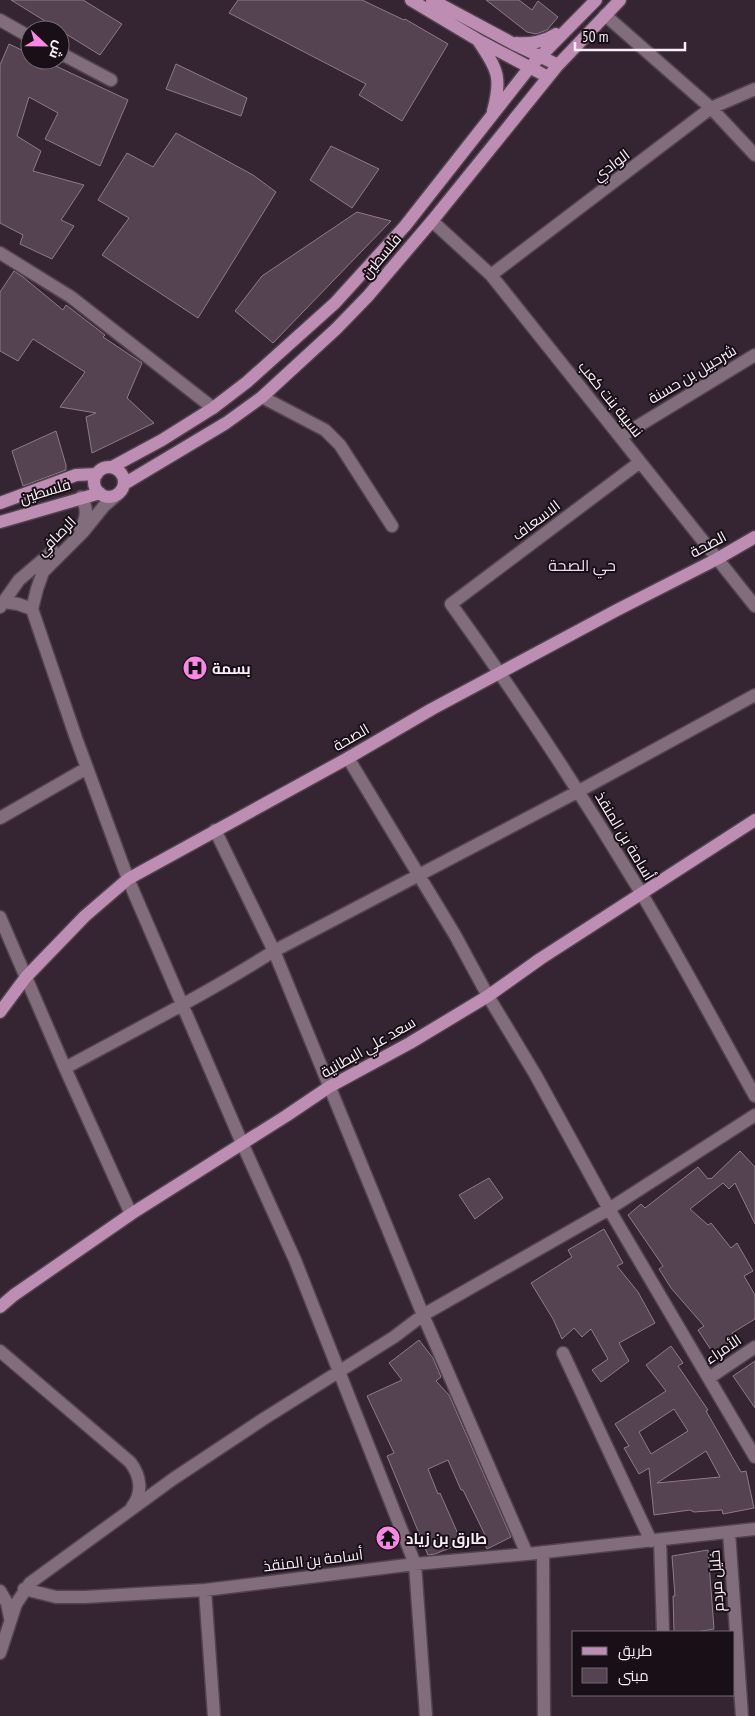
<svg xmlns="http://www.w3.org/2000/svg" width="755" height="1716" font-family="'PT Sans Narrow',Cairo,sans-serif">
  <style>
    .building { fill: #554351; stroke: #8e7a8a; fill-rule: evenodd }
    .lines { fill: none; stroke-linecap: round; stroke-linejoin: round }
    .minor-casing { stroke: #51434e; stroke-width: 15 }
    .major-casing { stroke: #51434e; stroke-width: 15 }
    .minor { stroke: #816d7c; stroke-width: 12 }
    .major { stroke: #bd8db3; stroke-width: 12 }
    .labels { text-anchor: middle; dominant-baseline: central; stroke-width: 4; stroke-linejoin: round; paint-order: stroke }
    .street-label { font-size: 15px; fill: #f9eef6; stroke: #181016 }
    .poi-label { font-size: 15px; font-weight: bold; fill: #f9eef6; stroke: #181016; text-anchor: start }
    .neighbourhood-label { font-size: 16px; fill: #f0d9ea; stroke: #181016 }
  </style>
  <rect width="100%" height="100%" fill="#352432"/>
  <path class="building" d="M11,0h72l39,24 -22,31z
    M238,0h124l42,20 1,-1 43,25 -46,77 -43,-26 7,-11 -137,-71z
    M486,0h33l13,10 6,-9 20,16 -11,13 -11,4 -9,-2z
    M9,44l21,10v6h13l85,40 -28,66 -55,-27 13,-26 -29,-16 -12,39 24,15 -8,20 51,14 -23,35 13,6 -22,33 -32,-15 3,-9 -23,-12v-158z
    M176,64l71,34 -6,18 -75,-27z
    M176,133l77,42 23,17 -78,126 -96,-63 27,-37 -31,-18 29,-47 26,14z
    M331,146l48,23 -27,39 -42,-28z
    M357,212l34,9 -118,122 -38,-32 27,-35z
    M14,271l9,6 40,33 3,-5 39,30 -2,2 39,26 -15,35 27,25 -62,30 -6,-36 10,-4 -36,-6 25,-35 -52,-33 -15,22 -18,-10v-59z
    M56,431l10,34v5l-43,16 -11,-35z
    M740,1151l15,16v57l-20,-41 -6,6 -6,-6 -33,26 18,16 3,-2 20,25 6,-5 16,28 -9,5 11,19v24l-23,14 3,5 -22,15 -15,-23 6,-4 -33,-38 -12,-19 4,-3 -35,-51 13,-11 4,4 53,-41 10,12 2,-1 1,1z
    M489,1178l14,20 -28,21 -16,-24z
    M604,1229l19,34 -6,3 21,26 17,31 -36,20 10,18 -28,21 -9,-12 16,-11 -17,-30 -9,8 -8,-9 -12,11 -9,-20 -22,-36 41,-26 -4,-7z
    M419,1340l14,18 8,19 -5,4 13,14 62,142 -24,12 -5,-11 4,-1 -23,-47h-2l-13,-30 -20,9 10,25 2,-1 22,50 -27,11 -7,1 -41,-99 7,-3 -27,-57 35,-16 -13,-17z
    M671,1346l12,17 -5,3 30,44 -2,1 35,61 5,-1 8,37 -31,6 -1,-4 -28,2 -4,-2 -36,5 -5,-47 -10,6 -15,-26 5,-2 -14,-22 51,-33 -20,-26zM674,1409l14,22 -37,23 -12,-22zM706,1451l14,26 -63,6z
    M755,1361v47l-22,-32z
    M708,1550l6,79 -18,3h-22l-1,-36h2l-3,-40z"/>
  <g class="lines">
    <defs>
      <path id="minor" d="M605,15l106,93 44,47
        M0,20l30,17
        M60,53l51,27
        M432,221l59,54 264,331
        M0,253l71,44 142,111
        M491,275l220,-167 44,-19
        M262,397l63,33 15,15 52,81
        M620,437l135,-82
        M640,462l-189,142c67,93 130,189 189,287 40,67 77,137 115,205
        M80,529c7,-10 8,-21 1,-32
        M4,602l14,2 14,5 44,129 52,141 114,264 53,117 120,304 11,152
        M0,607l19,-27 34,-29
        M32,609l5,-20 6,-17 40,-40 21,-26 14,-12
        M348,758l107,177 33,61 47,78 74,135 146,248
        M0,818l87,-50
        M215,830l59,121 149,364 104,239
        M0,917l65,151 66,146
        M65,1068c70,-38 141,-74 209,-117l305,-160 176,-96
        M0,1351l130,111c11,14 13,31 2,45
        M563,1353l88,188
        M709,1378l46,-31
        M729,1532l13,184
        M660,1540l3,92
        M543,1552l1,164
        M24,1589l32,8h29l120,-7 210,-26 112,-10 228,-25
        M205,1590l9,126
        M0,1591l7,12 3,15
        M0,1653l16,-49 14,-21 143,-104 92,-61 129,-81 29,-22 186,-106 146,-94"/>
      <path id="major" d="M411,0l67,40 70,37
        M432,0l80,43 46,22
        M479,42c19,28 23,36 14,69
        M516,43c16,1 27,-1 40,-9
        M112,467l50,-27 51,-32 34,-26 88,-79 70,-77 125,-159 66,-67
        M94 482a15 15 0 1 1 30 0a15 15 0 1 1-30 0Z
        M124,484l102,-61 36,-26 74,-68 32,-33 64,-75 126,-156 62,-65
        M0,503l76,-28 21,-1
        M0,522l100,-29
        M0,1012l26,-35 59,-61 43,-37 220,-121 84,-49 185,-99 100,-51 38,-22
        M0,1307l14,-12 117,-81 155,-98 43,-29 81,-44 78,-47 52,-37 215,-139"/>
    </defs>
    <use href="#minor" class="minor-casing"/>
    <use href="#major" class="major-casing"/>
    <use href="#minor" class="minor"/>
    <use href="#major" class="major"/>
  </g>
  <defs>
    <symbol id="hospital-disc" viewBox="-11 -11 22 22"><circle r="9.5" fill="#fa87e6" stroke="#181016"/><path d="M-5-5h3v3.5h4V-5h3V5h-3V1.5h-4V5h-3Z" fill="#111"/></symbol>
    <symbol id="temple-disc" viewBox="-11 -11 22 22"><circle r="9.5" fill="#fa87e6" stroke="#181016"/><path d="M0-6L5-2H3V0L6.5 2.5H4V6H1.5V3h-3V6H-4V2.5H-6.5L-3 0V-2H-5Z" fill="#111"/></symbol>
  </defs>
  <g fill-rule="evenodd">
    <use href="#hospital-disc" x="181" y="654" width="28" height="28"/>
    <use href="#temple-disc" x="374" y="1524" width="28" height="28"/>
  </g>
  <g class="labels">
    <g class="street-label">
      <text transform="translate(611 165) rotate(-37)">الوادي</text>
      <text transform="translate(381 256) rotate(-50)">فلسطين</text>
      <text transform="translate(692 374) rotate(-31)">شرحبيل بن حسنة</text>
      <text transform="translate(611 399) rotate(51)">نسيبة بنت كعب</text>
      <text transform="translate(45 491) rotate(-17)">فلسطين</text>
      <text transform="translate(536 520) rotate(-37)">الاسعاف</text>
      <text transform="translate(56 536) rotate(-45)">الرصافي</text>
      <text transform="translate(708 544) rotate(-28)">الصحة</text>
      <text transform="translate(351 737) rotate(-30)">الصحة</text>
      <text transform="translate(625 836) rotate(59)">أسامة بن المنقذ</text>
      <text transform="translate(368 1047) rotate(-30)">سعد علي البطانية</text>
      <text transform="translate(723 1349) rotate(-34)">الأمراء</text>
      <text transform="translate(313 1560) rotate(-7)">أسامة بن المنقذ</text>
      <text transform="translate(716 1581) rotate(-94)">خليل مردم</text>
    </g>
    <g class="poi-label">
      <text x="212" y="668">بسمة</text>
      <text x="406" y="1538">طارق بن زياد</text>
    </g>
    <g class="neighbourhood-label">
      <text x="582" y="565">حي الصحة</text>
    </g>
  </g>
  <rect x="572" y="1631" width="162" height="65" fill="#181016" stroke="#726970"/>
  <rect x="582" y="1647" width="25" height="8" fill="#bd8db3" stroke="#726970"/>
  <text x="618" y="1656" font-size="15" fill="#f9eef6">طريق</text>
  <rect x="582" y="1668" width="25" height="15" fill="#554351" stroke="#726970"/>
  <text x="618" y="1681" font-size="15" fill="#f9eef6">مبنى</text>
  <g transform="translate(45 45) rotate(112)"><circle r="24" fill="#181016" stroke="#726970"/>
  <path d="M0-4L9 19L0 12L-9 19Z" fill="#fa87e6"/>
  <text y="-8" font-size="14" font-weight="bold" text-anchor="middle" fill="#f9eef6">ش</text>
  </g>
  <path d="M575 42v8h110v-8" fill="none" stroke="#f9eef6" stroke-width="2.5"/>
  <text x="582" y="42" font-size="15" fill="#f9eef6" stroke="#181016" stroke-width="4" paint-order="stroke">50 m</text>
</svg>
